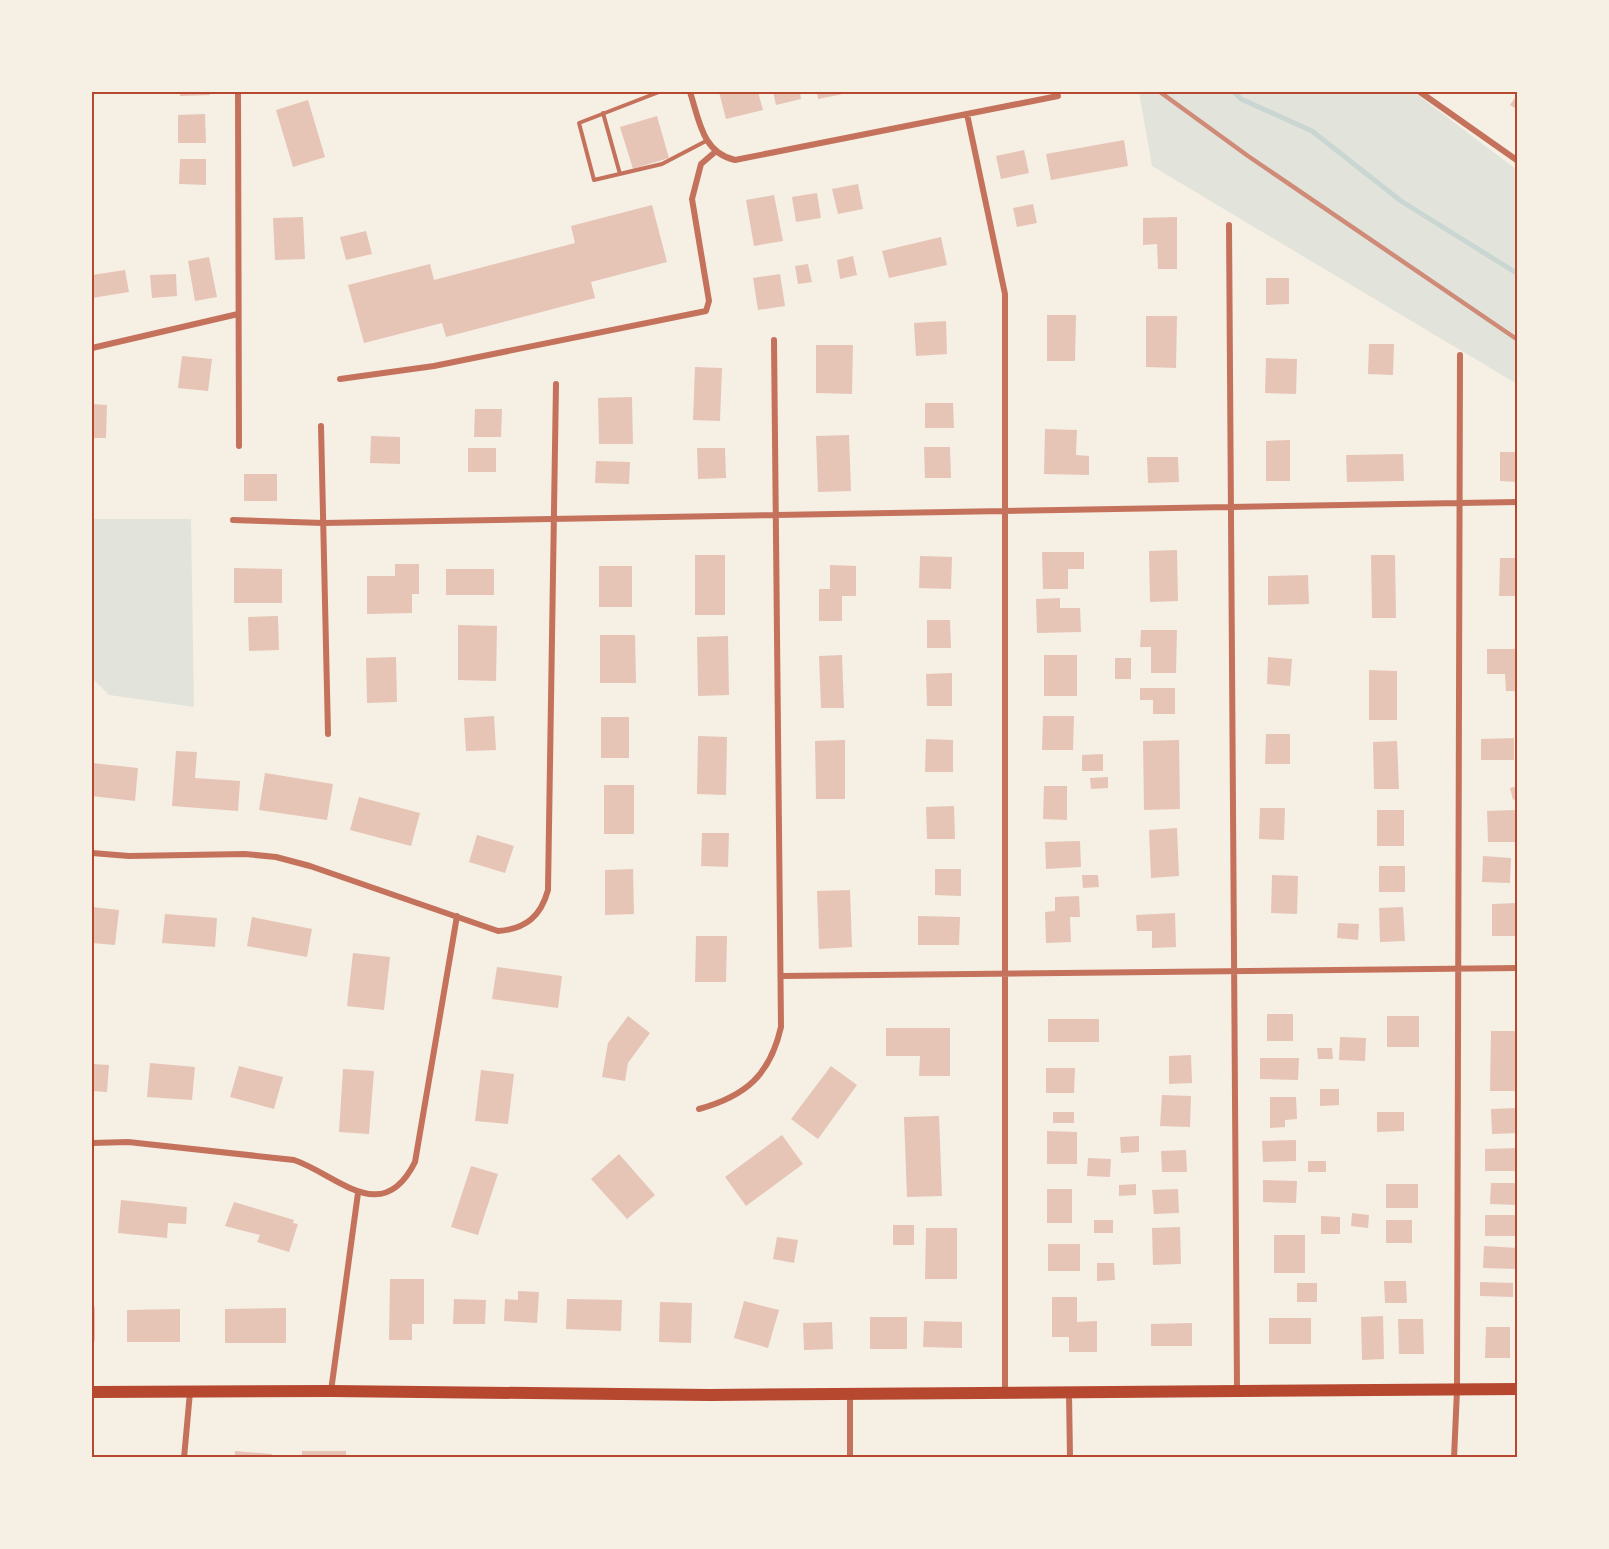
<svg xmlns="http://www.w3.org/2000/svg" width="1609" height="1549" font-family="Cabin,sans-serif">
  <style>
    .green { fill: #e2e4dc }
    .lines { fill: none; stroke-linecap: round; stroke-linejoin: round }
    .stream { stroke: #c9d6d2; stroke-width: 5 }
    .building { fill: #e6c5b7 }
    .service { stroke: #c5725c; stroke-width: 4 }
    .minor { stroke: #c5725c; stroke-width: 6 }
    .primary { stroke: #b5482f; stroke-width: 12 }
    .rail { stroke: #cf8b77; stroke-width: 4.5 }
    .neatline { fill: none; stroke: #b5482f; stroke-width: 2 }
  </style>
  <rect width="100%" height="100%" fill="#f6efe4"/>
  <path class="green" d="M1139,92h275l103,78v214l-365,-218z
    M92,519h99l3,188 -85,-12 -17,-17z"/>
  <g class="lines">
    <path class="stream" d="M1234,92l7,7 71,32 89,70 117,73"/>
  </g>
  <path class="building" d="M180,92h30v3l-30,1z
    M719,92h39l5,18 -37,9z
    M773,92h27l1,7 -25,6z
    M817,92h26v2l-25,5z
    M1518,93v17l-8,-5z
    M308,100l17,57 -32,10 -17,-57z
    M205,114l1,29h-28v-28z
    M657,116l12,42 -36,11 -13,-42z
    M1124,140l4,26 -77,14 -5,-26z
    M1024,150l5,23 -28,6 -5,-23z
    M180,159h26v26l-27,-1z
    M858,184l5,25 -25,5 -6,-25z
    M817,193l4,25 -25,4 -4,-25z
    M774,195l9,46 -29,5 -8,-46z
    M1033,204l4,19 -20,4 -4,-19z
    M652,205l15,57 -76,20 4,16 -149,39 -4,-14 -78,20 -16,-58 82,-21 4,16 141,-37 -4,-17z
    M303,217l2,42 -30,1 -2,-42z
    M1177,217v52h-19l-1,-25 -14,1v-27z
    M366,231l6,23 -26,6 -6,-23z
    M941,237l6,28 -58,13 -7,-27z
    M853,256l4,19 -17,4 -3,-19z
    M209,257l8,40 -22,4 -7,-40z
    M808,264l4,18 -14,2 -3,-18z
    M125,270l4,22 -37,6v-23z
    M176,274l1,22 -25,2 -2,-23z
    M780,274l5,32 -27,4 -5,-32z
    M1266,278h23v26l-23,1z
    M1047,315h29l-1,46h-28z
    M1146,316h31l-1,52 -30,-1z
    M946,321l1,33 -31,2 -2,-33z
    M1369,344h25l-1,31 -25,-1z
    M816,345h37l-1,49 -36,-1z
    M182,356l30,3 -4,32 -30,-3z
    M1266,358l31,1 -1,35 -31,-1z
    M695,367l27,1 -2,53 -27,-1z
    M632,397l1,47h-34l-1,-46z
    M925,403h28l1,25h-29z
    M92,404l15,1 -1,33h-14z
    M475,409h27l-1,28h-27z
    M1045,429l32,1 -1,25 13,1v19l-45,-1z
    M849,435l2,56 -33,1 -2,-56z
    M371,436l29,1v27l-30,-1z
    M1290,440v41h-24v-40z
    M924,447h26l1,31h-26z
    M468,448h28v24h-28z
    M697,448h28l1,30 -28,1z
    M1500,452h18v30l-18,-1z
    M1403,454l1,27 -57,1 -1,-27z
    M1147,457h31l1,25 -31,1z
    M596,461l34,1 -1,22 -34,-1z
    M244,474h33v27h-33z
    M1177,550l1,51 -28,1 -1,-51z
    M1042,552h42v17h-16v20h-25z
    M695,555h30v60h-30z
    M1371,555h24l1,63h-24z
    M920,556l32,1 -1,32 -32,-1z
    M1500,558h18v38h-19z
    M395,564h24v30h-7v19l-45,1v-38h28z
    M830,565l26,1v30h-14v25h-23v-32h11z
    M599,566h33v41h-33z
    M234,568l48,1v34h-48z
    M446,569h48v26h-48z
    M1308,575l1,29 -41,1v-29z
    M1060,598v10h20l1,24 -44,1 -1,-34z
    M278,616l1,34 -30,1 -1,-34z
    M927,620h23l1,28h-24z
    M458,625l39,1 -1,55 -38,-1z
    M1141,630h36l-1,43h-25v-26h-11z
    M600,635h35l1,48h-36z
    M728,636l1,59 -31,1 -1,-59z
    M1487,649h31v42h-12l-1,-17h-18z
    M842,655l2,53h-23l-2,-52z
    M1044,655h33v41h-33z
    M396,657l1,45 -30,1 -1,-45z
    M1268,657l24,2 -2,27 -23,-2z
    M1115,658h16v21h-16z
    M1369,670l28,1v49h-28z
    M952,673v33h-25l-1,-32z
    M1140,688h35v26h-22v-14h-13z
    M494,716l2,34 -30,1 -2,-33z
    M1043,716h31l-1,34h-31z
    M601,717h28v41h-28z
    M1266,734h24v30h-25z
    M698,736l29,1 -1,58 -29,-1z
    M1514,738v22h-33v-21z
    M926,739l27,1v32h-28z
    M845,740v59h-29l-1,-58z
    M1179,740l1,69 -36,1 -1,-69z
    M1397,741l2,48h-25l-1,-47z
    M176,751l21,1 -2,26 45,3 -2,30 -66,-5z
    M1103,754v17h-21v-16z
    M92,763l46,5 -3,33 -43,-5z
    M265,773l68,11 -6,36 -68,-10z
    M1108,777v11l-17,1 -1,-11z
    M604,785h30v49h-30z
    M1044,786h23v34l-24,-1z
    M1518,786v12l-5,2 -3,-12z
    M359,797l61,16 -9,33 -61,-16z
    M954,806l1,33h-28l-1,-32z
    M1260,808h25l-1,32 -25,-1z
    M1377,810h27v36h-27z
    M1515,810l1,32h-28l-1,-31z
    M1177,828l2,48 -28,2 -2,-48z
    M702,833h27l-1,34 -27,-1z
    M477,835l37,11 -9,27 -36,-11z
    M1080,841l1,26 -35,2 -1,-27z
    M1483,856l28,2 -1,25 -28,-1z
    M1379,866h26v26h-26z
    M633,869l1,45 -29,1v-45z
    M935,869h26v27l-26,-1z
    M1082,875h16l1,12 -16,1z
    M1272,875l26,1 -1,38 -26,-1z
    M850,890l2,57 -33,2 -2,-58z
    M1079,896l1,21h-10l1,25 -25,1 -1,-31 10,-1v-14z
    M1517,903l1,33h-26v-32z
    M92,907l27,3 -4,35 -23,-2z
    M1403,907l2,34 -25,1 -1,-34z
    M1175,913l1,34 -24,1v-17h-15l-1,-16z
    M165,914l52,4 -2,29 -53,-4z
    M918,916l42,1 -1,28h-41z
    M252,917l60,12 -5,28 -60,-11z
    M1338,923l21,1 -1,16 -21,-2z
    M696,936h31l-1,46h-31z
    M353,953l37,4 -6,53 -37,-4z
    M497,967l65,9 -4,32 -66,-9z
    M1267,1014h26v27h-26z
    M628,1016l22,17 -22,30 -3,18 -23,-4 6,-34z
    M1387,1016h32v31h-32z
    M1048,1019h51v23h-51z
    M886,1028h64v48h-31l1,-20h-34z
    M1491,1031h27v60h-28z
    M1340,1037l26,1 -1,23 -26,-1z
    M1317,1048h15l1,11h-15z
    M1191,1055l1,28 -23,1v-28z
    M1260,1058h39l-1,22 -38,-1z
    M150,1063l45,4 -3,33 -45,-3z
    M92,1064l17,1 -2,27 -15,-1z
    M239,1066l44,11 -9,32 -44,-12z
    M831,1066l26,19 -39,54 -27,-20z
    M1046,1068h29l-1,25h-28z
    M343,1069l31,2 -5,63 -30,-2z
    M481,1070l33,4 -6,50 -33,-3z
    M1320,1089h19v16l-19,1z
    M1162,1095l29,1 -1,31 -30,-1z
    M1270,1097h26l1,22 -12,1v7l-15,1z
    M1518,1108v25l-26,1 -1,-25z
    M1053,1112h21v11h-21z
    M1377,1112h27v19l-27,1z
    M939,1116l3,80 -35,1 -3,-80z
    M1047,1131l30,1v32h-30z
    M782,1135l21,29 -57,42 -21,-29z
    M1139,1136v16l-18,1 -1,-16z
    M1296,1140v21l-33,1 -1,-21z
    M1518,1148v23h-33v-22z
    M1186,1150l1,22h-25l-1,-21z
    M619,1154l36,41 -28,24 -36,-40z
    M1088,1158l23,1 -1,18 -23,-1z
    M1308,1161h18v11h-18z
    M471,1166l27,8 -20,61 -27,-8z
    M1263,1180l34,1 -1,22 -33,-1z
    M1491,1183h27v22l-28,-1z
    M1136,1184v11l-17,1v-11z
    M1386,1184h32v24h-32z
    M1047,1189h25v34h-25z
    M1178,1189l1,24 -25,1 -2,-24z
    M121,1200l66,7 -1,17 -18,-1 -1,15 -49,-5z
    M234,1202l60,18 -1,3 5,1 -9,28 -32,-10 3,-7 -35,-9z
    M1352,1213l17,2 -1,13 -17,-2z
    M1485,1215h33v21h-33z
    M1321,1216l19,1v17h-19z
    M1094,1220h19v13h-19z
    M1386,1220h26v23h-26z
    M893,1225h21v20h-21z
    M1180,1227l1,37 -28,1 -1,-37z
    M926,1228h31v51h-32z
    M1274,1235h31v38h-31z
    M777,1237l21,3 -4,23 -21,-4z
    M1048,1244h32v27h-32z
    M1484,1246l34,2v21l-35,-1z
    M1097,1263h17l1,17 -18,1z
    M390,1279h34v45h-12v16h-23z
    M1384,1281h22l1,22h-22z
    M1480,1282l33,1v14l-33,-1z
    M1297,1283h20v19h-20z
    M518,1291l21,1 -2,31 -33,-2 1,-22 13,1z
    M1052,1297h25v25l20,-1v31h-28v-15h-17z
    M454,1299l32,1 -1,24h-32z
    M567,1299l55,1 -1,31 -55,-2z
    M744,1301l35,9 -11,38 -34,-10z
    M660,1302l32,1 -1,40 -32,-1z
    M92,1307h3v34h-3z
    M286,1308v35h-61v-34z
    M180,1309v33h-53v-32z
    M1383,1316l1,43 -22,1 -1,-43z
    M870,1317h37v32h-37z
    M1269,1318h42v26h-42z
    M1398,1319h25l1,35h-25z
    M924,1321l38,1v26l-39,-1z
    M832,1322l1,27 -29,1 -1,-27z
    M1192,1323v23h-41v-22z
    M1486,1327h24v31h-25z
    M235,1451l37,3v4h-37z
    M302,1451h44v7h-44z"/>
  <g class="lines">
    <path class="service" d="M659,92l-80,31 15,57 68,-16 44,-23
      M603,113l17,61"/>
    <path class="minor" d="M238,92l1,354
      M690,92c9,27 12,61 45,68l323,-64
      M1420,92l98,69
      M967,114l38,180v1099
      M1229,225l8,1164
      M92,348l146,-34
      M340,379l94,-13 272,-55 3,-10 -17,-102 9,-35 14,-12
      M321,426l7,308
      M233,520l90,3 1195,-21
      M92,853l37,3 116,-2 31,3 34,9 188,65c28,-2 43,-15 50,-41l8,-506
      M782,976l736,-8
      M699,1109c47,-13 71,-34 82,-82l-7,-687
      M92,1143l36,-1 166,18c44,15 88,68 121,2l42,-246
      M331,1391l27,-198
      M1069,1393l1,65
      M184,1458l6,-66
      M850,1458v-64
      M1454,1458l3,-68 3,-1035"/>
    <path class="primary" d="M92,1392l239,-1 379,4 808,-6"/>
    <path class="rail" d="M1160,92l88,64 270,184"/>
  </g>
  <rect width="1609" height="1549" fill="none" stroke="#f6efe4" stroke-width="186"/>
  <rect x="93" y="93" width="1423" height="1363" class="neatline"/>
</svg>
